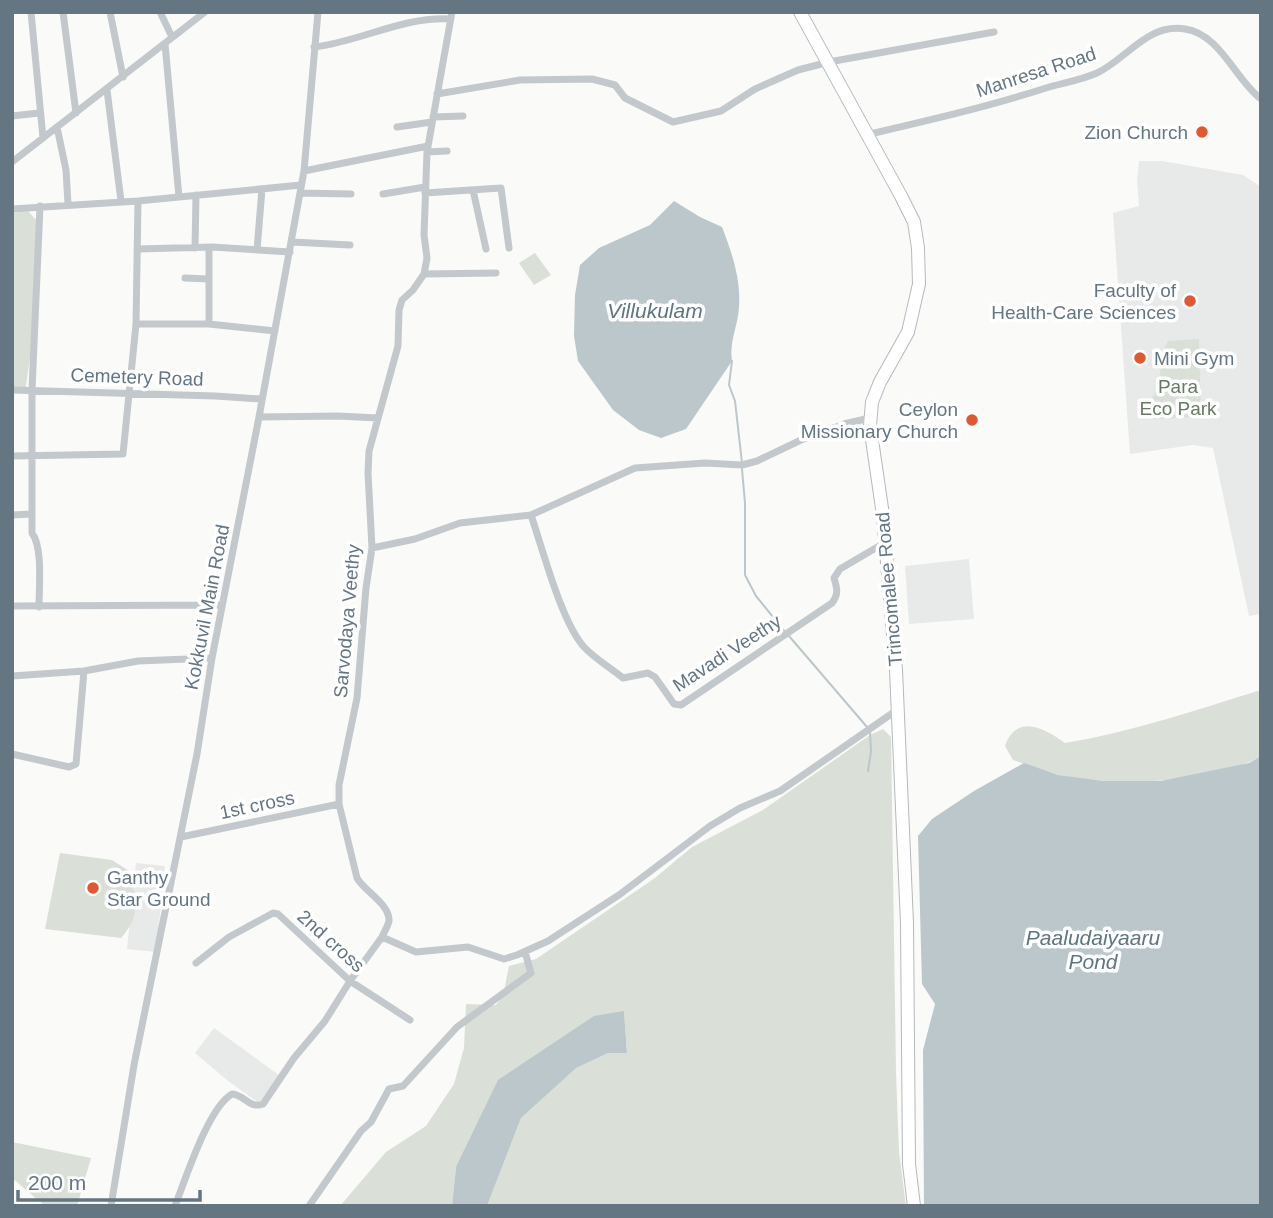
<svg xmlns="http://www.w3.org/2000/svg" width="1273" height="1218" font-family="Arial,sans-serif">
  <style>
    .built { fill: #e8e9e9 }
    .green { fill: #dadfd7 }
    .water { fill: #bbc7cb }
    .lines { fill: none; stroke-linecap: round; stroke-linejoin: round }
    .stream { stroke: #bbc7cb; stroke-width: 2 }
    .highway-casing { stroke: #b4b9bd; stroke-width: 14 }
    .street { stroke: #c3c8cc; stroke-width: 7 }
    .highway { stroke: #fff; stroke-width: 12 }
    .poi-dot { fill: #e4572e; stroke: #fff; stroke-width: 2.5 }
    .labels { text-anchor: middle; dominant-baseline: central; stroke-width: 7; stroke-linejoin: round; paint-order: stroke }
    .street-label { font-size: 19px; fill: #657683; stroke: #fff }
    .poi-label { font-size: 19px; fill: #657683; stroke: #fff; text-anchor: end }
    .park-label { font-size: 19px; fill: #687a64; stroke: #fff }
    .water-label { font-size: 21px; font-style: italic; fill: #60757c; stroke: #fff }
  </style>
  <rect width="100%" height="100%" fill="#fafaf8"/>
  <path class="built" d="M1139,161h23l81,14 18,12v427l-12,2 -36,-168 -20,-3 -63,9 -17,-241 26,-7 -2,-25z
    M969,559l5,60 -65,5 -4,-58z
    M136,863l29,3 -9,86 -29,-3z
    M214,1028l65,47 -20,28 -31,-22 -33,-28z"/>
  <path class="green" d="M28,211l9,10 1,79 -13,93 -13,-2v-178z
    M535,253l16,22 -17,10 -15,-22z
    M1199,339l2,78 -47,2 -4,-15 9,-20 3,-30 6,-13z
    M1261,690v66c-48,28 -149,31 -202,19 -16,-3 -31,-10 -46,-15l-8,-14c12,-33 39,-18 60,-3 66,-11 131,-33 196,-53z
    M883,729l8,8 5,336 3,79 7,54h-419l34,-88 54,-50 33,-15h19l-3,-42 -168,156 -4,39h-112l46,-54 40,-26 28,-42 10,-36 2,-44 30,1 7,-9 6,-30 27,-7 119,-81 37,-31 71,-37 107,-75z
    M60,853l52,7 17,11c7,29 13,43 -8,67l-76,-9z
    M12,1142l79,16 -14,48h-32l-33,-28z"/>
  <path class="water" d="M674,201l26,16 22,10c10,26 19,52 17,80 -1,19 -10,34 -7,54l-46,68 -25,9 -22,-8 -26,-20 -35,-49 -4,-25 1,-41 5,-30 19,-17 51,-23z
    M1261,756v450h-337l-1,-156 12,-46 -13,-20 -4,-148 14,-17 42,-28 50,-28 34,12 45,6h58l88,-18z
    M624,1011l3,42h-19l-32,15 -55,50 -34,88h-35l4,-39 42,-87 96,-64z"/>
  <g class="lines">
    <path class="stream" d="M732,361l-3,24 6,16 7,62
      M742,469l3,34v72l11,21 29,36
      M789,636l78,91
      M868,771l3,-20 -1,-19"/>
    <defs>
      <path id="highway" d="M800,12l101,184 13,26 4,26 1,36 -11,48 -28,50 -8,20 -2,24 13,89 13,155 11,253 2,241 5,42"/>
    </defs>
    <use href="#highway" class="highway-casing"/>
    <path class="street" d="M31,12l12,126
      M63,12l13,101
      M110,12l13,65
      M160,12l12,25
      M165,44l14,153
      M314,47c46,-5 89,-31 136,-28
      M107,90l14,111
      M437,94l83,-14 72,-1 23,6 10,13 48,24 48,-11 34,-22 43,-19 31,-8 165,-30
      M12,116l27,-3
      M433,117l30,-1
      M57,127l9,43 2,34
      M397,127l35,-5
      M866,135c60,-14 121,-28 180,-47 17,-5 35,-8 51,-15 30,-14 50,-50 88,-44 35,5 50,50 76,70
      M427,152l20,-1
      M12,162l193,-150
      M304,171l124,-25
      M473,190l13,59
      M300,193l51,1
      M425,193l76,-5 8,60
      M383,194l42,-7
      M12,209l126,-8 163,-16
      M292,242l58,3
      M195,248l1,-53
      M138,249l74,-2 78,5
      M257,250l5,-61
      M424,274l72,-1
      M185,278l24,1
      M136,324h73l66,7
      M209,324v-76
      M12,390l203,6 46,3
      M259,417l79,-1 40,2
      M12,456l111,-2 13,-130 2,-123
      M12,515l19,-1
      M531,515c12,35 30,106 53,132 11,12 27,21 39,31l25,-5 7,4 19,27 7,1 151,-102c7,-9 5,-15 2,-25l6,-9 46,-27
      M372,548l43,-9 45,-16 71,-8 104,-47 70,-5 37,2 15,-4 44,-21 43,-16 26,-6
      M12,606l210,-1
      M39,607c0,-19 4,-60 -7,-74v-143l8,-184
      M12,676l72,-5
      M12,754l57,13 7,-3 8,-93 54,-10 74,-3
      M181,837l158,-33
      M382,937c2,-5 6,-11 7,-16 1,-17 -25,-30 -32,-43l-18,-74v-19l18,-87 9,-110 6,-40 -4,-75 1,-22 29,-105 1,-36 3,-10 11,-10 11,-16 3,-16 -3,-23 3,-83 25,-140
      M196,963l33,-26 44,-24 5,1 72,67 60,39
      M111,1206l23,-141 63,-311 15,-96 47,-241 45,-246 14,-159
      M175,1206c11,-28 33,-98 57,-112 13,1 17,15 31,10l31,-46 31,-37 25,-40 32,-44 34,15 52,-5 36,12 13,-4 31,-14 71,-46 91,-69 30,-18 40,-17 117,-81
      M309,1206l52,-75 10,-9 18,-33 14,-3 54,-59 74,-54 -6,-21"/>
    <use href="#highway" class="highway"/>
  </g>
  <g class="poi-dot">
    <circle cx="1202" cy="132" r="7"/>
    <circle cx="1190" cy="301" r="7"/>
    <circle cx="1140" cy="358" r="7"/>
    <circle cx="972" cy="420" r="7"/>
    <circle cx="93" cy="888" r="7"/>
  </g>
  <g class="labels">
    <g class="street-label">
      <text transform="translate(1036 72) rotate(-18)">Manresa Road</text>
      <text transform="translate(137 377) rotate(2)">Cemetery Road</text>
      <text transform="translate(889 589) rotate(-95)">Trincomalee Road</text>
      <text transform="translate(207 607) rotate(-79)">Kokkuvil Main Road</text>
      <text transform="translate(347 621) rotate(-85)">Sarvodaya Veethy</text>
      <text transform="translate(727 653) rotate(-33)">Mavadi Veethy</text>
      <text transform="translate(257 805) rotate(-12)">1st cross</text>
      <text transform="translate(331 941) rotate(42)">2nd cross</text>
    </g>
    <g class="poi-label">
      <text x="1188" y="132">Zion Church</text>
      <text x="1176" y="290">Faculty of<tspan x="1176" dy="22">Health-Care Sciences</tspan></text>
      <text x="1154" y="358" text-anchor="start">Mini Gym</text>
      <text x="958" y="409">Ceylon<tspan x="958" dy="22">Missionary Church</tspan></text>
      <text x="107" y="877" text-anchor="start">Ganthy<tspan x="107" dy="22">Star Ground</tspan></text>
    </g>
    <g class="park-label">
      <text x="1178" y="386">Para<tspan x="1178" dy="22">Eco Park</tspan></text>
    </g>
    <g class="water-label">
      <text x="655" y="310">Villukulam</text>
      <text x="1093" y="937">Paaludaiyaaru<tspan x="1093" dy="24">Pond</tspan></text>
    </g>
  </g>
  <rect width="1273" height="1218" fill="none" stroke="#657683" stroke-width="28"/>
  <path d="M18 1190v10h182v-10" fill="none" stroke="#657683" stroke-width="3.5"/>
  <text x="28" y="1190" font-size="21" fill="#657683" stroke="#ffffff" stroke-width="5" paint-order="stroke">200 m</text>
</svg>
